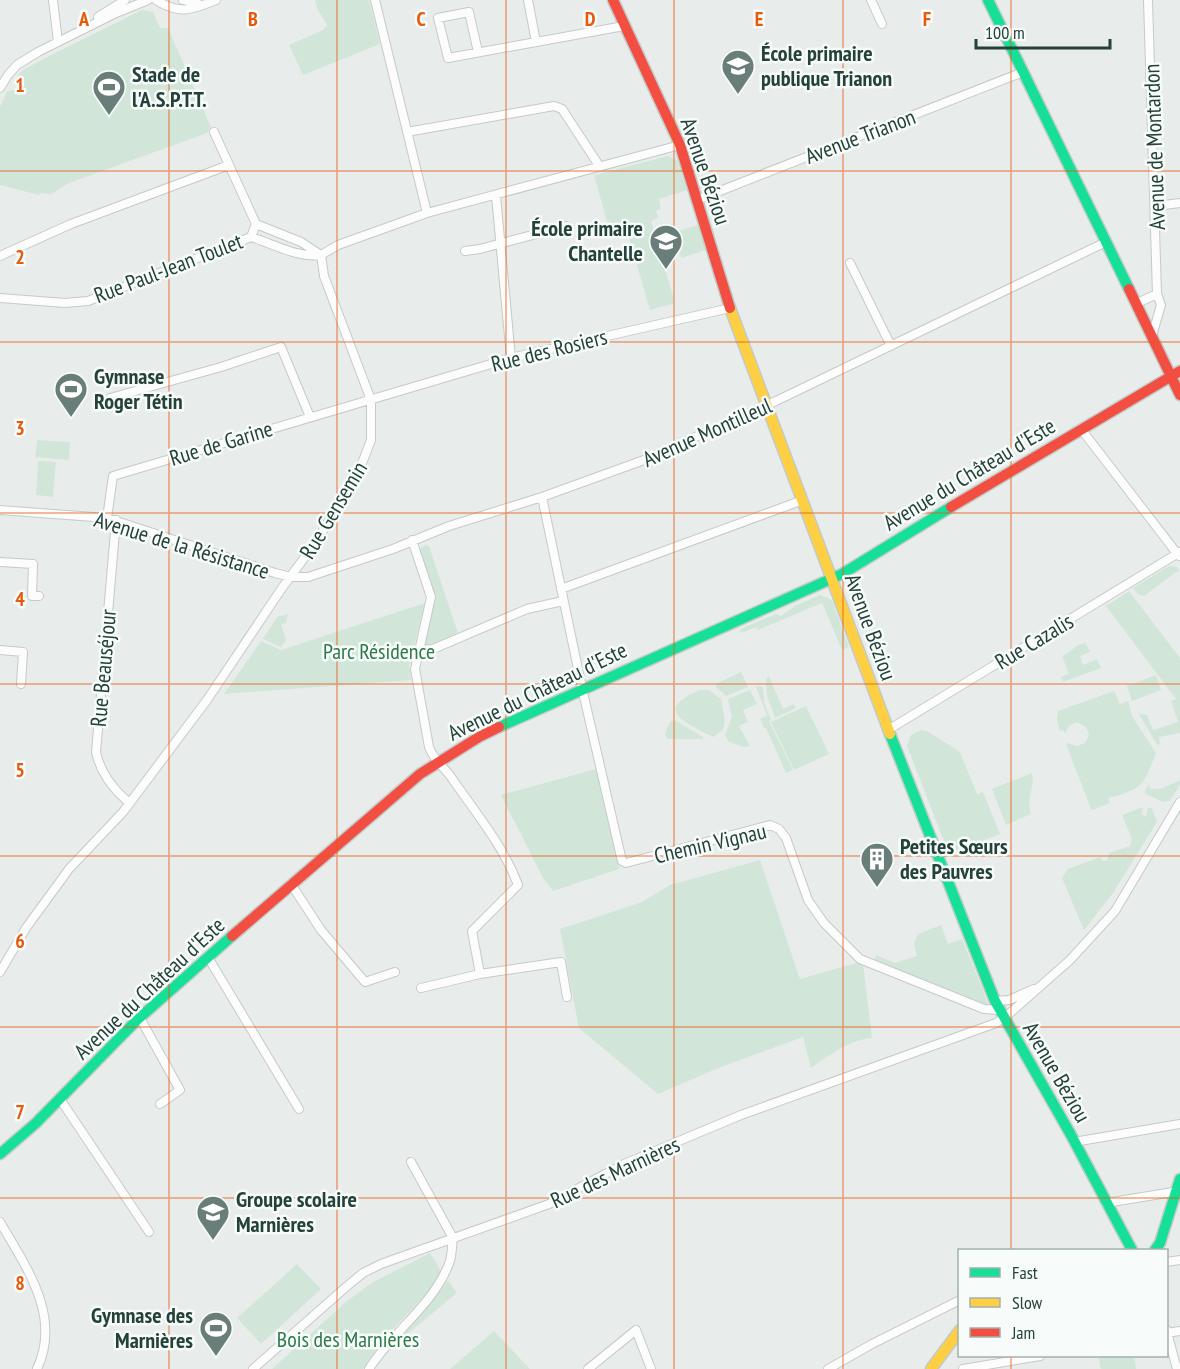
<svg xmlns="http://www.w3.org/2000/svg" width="1180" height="1369" font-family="'PT Sans Narrow',sans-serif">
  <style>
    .green { fill: #d1e6d8 }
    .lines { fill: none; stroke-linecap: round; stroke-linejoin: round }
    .street-casing { stroke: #c5cac8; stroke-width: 10 }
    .fast-casing { stroke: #c3cbc8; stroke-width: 13 }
    .slow-casing { stroke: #c3cbc8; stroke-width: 13 }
    .jam-casing { stroke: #c3cbc8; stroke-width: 13 }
    .street { stroke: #fcfcfc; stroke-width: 8 }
    .fast { stroke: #16e098; stroke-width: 10 }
    .slow { stroke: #ffcf43; stroke-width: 10 }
    .jam { stroke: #f24e42; stroke-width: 10 }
    .grid { fill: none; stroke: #e8590c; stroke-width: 1.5; stroke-opacity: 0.55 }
    .labels { text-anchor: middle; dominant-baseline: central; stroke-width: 5; stroke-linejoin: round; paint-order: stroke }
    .poi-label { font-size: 22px; font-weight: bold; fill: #24423a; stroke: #f7fbf9; text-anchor: start }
    .street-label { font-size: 22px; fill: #24423a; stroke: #f7fbf9 }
    .park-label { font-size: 22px; fill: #2d7a4b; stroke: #f7fbf9 }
    .grid-label { font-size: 20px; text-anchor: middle; font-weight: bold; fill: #e8590c; stroke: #f7fbf9; stroke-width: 5; stroke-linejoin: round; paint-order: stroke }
  </style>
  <rect width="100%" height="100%" fill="#e8edeb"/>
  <path class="green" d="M315,0h54l11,44 -77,31 -14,-30 34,-15 4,-5 -10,-17z
    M142,10l11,2 7,16h8l43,99 -4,6 -138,50 -18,11 -11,-1 -1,2 -39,-10v-78l7,-16 9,-1 5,-9 -3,-6 5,-5 30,-16z
    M668,156l9,4 10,30 -28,9 2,10 -5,2 2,7 -7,3 24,82 -25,7 -24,-82 -16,4 -16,-57z
    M698,225l8,25 -25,8 -8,-25z
    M37,440l33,2 -1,18 -34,-3z
    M38,461l18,1 -3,35 -17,-2z
    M425,545l4,1 29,87 -30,13 -4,-3 10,-40 -15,-54z
    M1169,566l8,1 2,3 -35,26 -5,-1 -6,-7z
    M1129,591l51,67v75l-21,4 1,7 -3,1 -18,-31 8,1 6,15 25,-8 -7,-21 5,-2 -70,-93z
    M820,595l12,5 17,47 -7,3 -20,-47 -64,27 -2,-3 -15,6 -1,-4 36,-15 5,2 14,-10z
    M425,603l-16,62 2,15 -187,14 37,-53 20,9z
    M288,614l-2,9 -5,1 5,16 -5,7 -18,-8 14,-22z
    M1086,643l4,9 -10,4 3,9 14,-6 4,9 -38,14 -2,-5 8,-3 -7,-18c10,-4 13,-12 24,-13z
    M741,672l7,15 -22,9 -10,-9v-3z
    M1156,675l5,15 -29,11 -5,-15z
    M769,676l14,33 11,-5 2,4 -21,10 -8,-23 -1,-16z
    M759,686l4,1 1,15 7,18 -2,1 24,49 -7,3 -20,-45h-2l-4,-9 7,-4 -11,-28z
    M700,690h9l12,9 4,22 -2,9 -10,7c-28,-15 -61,-27 -13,-47z
    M750,690l7,14 -14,6 5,12 -9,4 11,20 -6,1 -15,-5 -4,-7 7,-18 -4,-18z
    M1114,691l6,13 8,-3 4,15 24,37c-12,32 -14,37 -48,45l2,5 -17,7 -2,-1 -25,-65 2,-1 9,3 8,-3 4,-8 -3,-8 -9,-5 -8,4 -4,8 -2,-4 -3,1 -3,-11 1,-9z
    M806,706l23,48 -35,16 -23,-48z
    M675,720l28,17v2h-36l-2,-5 5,-12z
    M921,730l6,1 33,21 17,42 6,-2 17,42 -51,20 -42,-108 4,-11z
    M596,769l23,100 -66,22 -10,-13 -42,-83z
    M1032,773c3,15 -6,26 -1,41l-25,11 -14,-36z
    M1180,780v5l-10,16 -7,1 -17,-8 -1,-3 4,-7 1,5h10z
    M1143,807l-1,8 4,1 2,-8h4l5,14 -44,71 -29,37 -22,-52 6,-9 32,-12 3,4h4l2,-8 21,-7 2,-7 -10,-24z
    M760,860l40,119 56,-16 7,1 9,74c-23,2 -42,17 -61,30l-8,-31 -87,32 -58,25 -79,-66 -19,-99 82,-27 28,-17z
    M941,925l7,19 14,-5 26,64 -2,2 -112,-43 2,-7 19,8 22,-7 -3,-13 4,-9z
    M430,1253l11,18 -12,20 -37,39 -29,39h-91l75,-68 26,-19z
    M297,1264l24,25 -60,55 -24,-26z
    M448,1280l9,13 -57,47 -2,-2z
    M494,1331l36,38h-80z
    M1098,1356h36l2,13h-35z"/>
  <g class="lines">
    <defs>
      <path id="street" d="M53,0l5,42
        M156,0c24,15 35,10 60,0
        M183,0l19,5
        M528,0l8,42
        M871,0l11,24
        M1148,0l9,294 4,11 -9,31
        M98,17l27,-17
        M478,52l-9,-40 -31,6 10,40 176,-32
        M0,88l8,-13 9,-10 21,-13 78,-39 32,-13
        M214,132l42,92
        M407,132l147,-26 8,3 38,58
        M496,196l15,162
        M697,200l326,-128
        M1156,206l24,-3
        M427,213l253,-68
        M256,224l45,18 20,13
        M251,237c23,7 46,21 70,18
        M465,251l15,-2 86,-23
        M0,256l71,-32 158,-59
        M850,263l41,83
        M0,298l65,5 23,-2 163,-64 5,-13
        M1135,304l22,-10
        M110,398l111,-31 60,-20 29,70
        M1081,429l98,127
        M542,497l40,191 40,173 4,2 144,-38 9,4 7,9 22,62 16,23 36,36 124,50 15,1
        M0,510l107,8 168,55 16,4h17l85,-28 56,-23 93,-29 102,-37 132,-59 330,-159
        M107,518l6,-42 398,-118 219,-50
        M116,520l-20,232c4,20 18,39 34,51
        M412,540l19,57 -16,72 14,78c4,12 14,19 22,30 24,35 52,68 67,108l-46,46 8,43 -59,14
        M0,562l33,2 -1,32h7
        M561,589l242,-89
        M0,650l23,2 -2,32
        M419,650l14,-1 94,-40 36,-8
        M888,730l292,-178
        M291,884l30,46 44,52 30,-10
        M209,959l90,150
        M0,972l26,-44 43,-59 54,-57 84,-112 75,-112 34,-46 43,-71 12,-31v-40l-47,-124 -3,-21 17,-10 89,-32 -52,-213
        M480,974l81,-12 6,35
        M995,1001l14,-1 25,-11
        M140,1018l40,72 -20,14
        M60,1099l89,133
        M1074,1142l106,-18
        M411,1162l42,76
        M1106,1203l73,-12
        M0,1222c26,45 62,94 37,147
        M1166,1262l14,-2
        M1166,1329l11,40
        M1166,1333l14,-2
        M253,1369l93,-82 17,-14 18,-9 168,-60 75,-40 117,-49 255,-92 14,-10 60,-53 45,-49 65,-109
        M369,1369c23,-37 66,-65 81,-108 2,-7 2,-16 3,-23
        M588,1369l48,-39 15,39
        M828,1369l44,-25 88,-44
        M963,1369l77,-13"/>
      <path id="fast" d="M988,0l141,289
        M499,727l343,-153 109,-67
        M890,734l105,267 76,134 61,115
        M0,1154l36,-31 101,-103 95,-84
        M1155,1250l5,-7 20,-64"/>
      <path id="slow" d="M730,308l160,426
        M931,1369l29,-39"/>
      <path id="jam" d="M613,0l67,145 50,163
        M1129,289l51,106
        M951,507l229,-136
        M232,936l188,-162 59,-37 20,-10"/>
    </defs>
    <use href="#street" class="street-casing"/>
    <use href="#fast" class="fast-casing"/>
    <use href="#slow" class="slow-casing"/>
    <use href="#jam" class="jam-casing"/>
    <use href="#street" class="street"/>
    <use href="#fast" class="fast"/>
    <use href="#slow" class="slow"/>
    <use href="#jam" class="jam"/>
  </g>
  <path class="grid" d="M169,0v1369M337,0v1369M506,0v1369M674,0v1369M843,0v1369M1011,0v1250M0,171h1180M0,342h1180M0,513h1180M0,684h1180M0,856h1180M0,1027h1180M0,1198h1180M1011,1356v13"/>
  <defs>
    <symbol id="school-pin" viewBox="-11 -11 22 30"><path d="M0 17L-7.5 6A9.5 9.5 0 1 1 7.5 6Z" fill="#697e78" stroke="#f7fbf9"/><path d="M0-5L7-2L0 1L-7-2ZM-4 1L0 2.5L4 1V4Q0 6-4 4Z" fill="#fff"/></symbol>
    <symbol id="stadium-pin" viewBox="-11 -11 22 30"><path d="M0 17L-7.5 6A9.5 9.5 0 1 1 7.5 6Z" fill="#697e78" stroke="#f7fbf9"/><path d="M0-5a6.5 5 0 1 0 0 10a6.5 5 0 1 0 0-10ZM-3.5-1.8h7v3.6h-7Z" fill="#fff"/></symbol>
    <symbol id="building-pin" viewBox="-11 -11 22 30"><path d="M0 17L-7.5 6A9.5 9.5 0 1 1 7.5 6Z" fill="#697e78" stroke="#f7fbf9"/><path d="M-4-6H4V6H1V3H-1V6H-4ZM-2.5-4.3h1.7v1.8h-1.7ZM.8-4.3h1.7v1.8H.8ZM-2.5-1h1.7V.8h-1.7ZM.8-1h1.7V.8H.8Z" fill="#fff"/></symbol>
  </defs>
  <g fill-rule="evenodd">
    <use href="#school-pin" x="719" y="47" width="38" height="52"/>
    <use href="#stadium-pin" x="90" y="68" width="38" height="52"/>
    <use href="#school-pin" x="647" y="222" width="38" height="52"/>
    <use href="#stadium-pin" x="52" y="370" width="38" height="52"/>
    <use href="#building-pin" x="858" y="840" width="38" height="52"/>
    <use href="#school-pin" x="194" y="1193" width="38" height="52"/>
    <use href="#stadium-pin" x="197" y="1309" width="38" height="52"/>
  </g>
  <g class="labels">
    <g class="poi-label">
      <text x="761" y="53">École primaire<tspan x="761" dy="25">publique Trianon</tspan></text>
      <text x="132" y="74">Stade de<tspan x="132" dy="25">l'A.S.P.T.T.</tspan></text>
      <text x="643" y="228" text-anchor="end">École primaire<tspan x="643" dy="25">Chantelle</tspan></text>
      <text x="94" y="376">Gymnase<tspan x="94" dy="25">Roger Tétin</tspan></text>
      <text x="900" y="846">Petites Sœurs<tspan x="900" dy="25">des Pauvres</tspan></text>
      <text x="236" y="1199">Groupe scolaire<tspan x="236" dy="25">Marnières</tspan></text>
      <text x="193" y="1315" text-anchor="end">Gymnase des<tspan x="193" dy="25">Marnières</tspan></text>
    </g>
    <g class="street-label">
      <text transform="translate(860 136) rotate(-21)">Avenue Trianon</text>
      <text transform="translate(1154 147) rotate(-92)">Avenue de Montardon</text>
      <text transform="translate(706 171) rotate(71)">Avenue Béziou</text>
      <text transform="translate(168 268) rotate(-21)">Rue Paul-Jean Toulet</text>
      <text transform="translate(549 350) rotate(-14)">Rue des Rosiers</text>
      <text transform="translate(707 432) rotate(-24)">Avenue Montilleul</text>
      <text transform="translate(221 443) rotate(-17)">Rue de Garine</text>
      <text transform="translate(969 474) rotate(-31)">Avenue du Château d'Este</text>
      <text transform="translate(333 510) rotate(-59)">Rue Gensemin</text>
      <text transform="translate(182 545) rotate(17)">Avenue de la Résistance</text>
      <text transform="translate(871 627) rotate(70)">Avenue Béziou</text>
      <text transform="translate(1034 641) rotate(-31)">Rue Cazalis</text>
      <text transform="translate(103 668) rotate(-85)">Rue Beauséjour</text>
      <text transform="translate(537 691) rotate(-26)">Avenue du Château d'Este</text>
      <text transform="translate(710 843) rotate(-13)">Chemin Vignau</text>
      <text transform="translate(149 988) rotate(-43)">Avenue du Château d'Este</text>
      <text transform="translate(1057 1072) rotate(60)">Avenue Béziou</text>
      <text transform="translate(615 1172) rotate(-25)">Rue des Marnières</text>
    </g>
    <g class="park-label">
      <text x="379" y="651">Parc Résidence</text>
      <text x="348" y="1339">Bois des Marnières</text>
    </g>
  </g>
  <g class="grid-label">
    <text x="84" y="26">A</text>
    <text x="253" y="26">B</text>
    <text x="421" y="26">C</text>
    <text x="590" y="26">D</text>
    <text x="759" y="26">E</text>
    <text x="927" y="26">F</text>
    <text x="20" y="92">1</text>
    <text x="20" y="264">2</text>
    <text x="20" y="435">3</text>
    <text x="20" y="606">4</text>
    <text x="20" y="777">5</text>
    <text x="20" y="948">6</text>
    <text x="20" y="1119">7</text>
    <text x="20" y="1290">8</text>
  </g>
  <rect x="958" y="1249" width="210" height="108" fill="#f7fbf9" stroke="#a3b1ad" stroke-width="1.5"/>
  <rect x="970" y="1268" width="30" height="9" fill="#16e098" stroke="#a3b1ad" stroke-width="1.5"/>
  <text x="1012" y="1279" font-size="18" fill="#24423a">Fast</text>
  <rect x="970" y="1298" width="30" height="9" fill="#ffcf43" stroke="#a3b1ad" stroke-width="1.5"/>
  <text x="1012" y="1309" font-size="18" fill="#24423a">Slow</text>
  <rect x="970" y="1328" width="30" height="9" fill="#f24e42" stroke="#a3b1ad" stroke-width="1.5"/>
  <text x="1012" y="1339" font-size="18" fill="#24423a">Jam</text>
  <path d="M976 39v9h134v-9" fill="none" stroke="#24423a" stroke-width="3"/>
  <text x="985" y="39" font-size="18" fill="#24423a" stroke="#f7fbf9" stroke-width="4.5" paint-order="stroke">100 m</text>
</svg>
